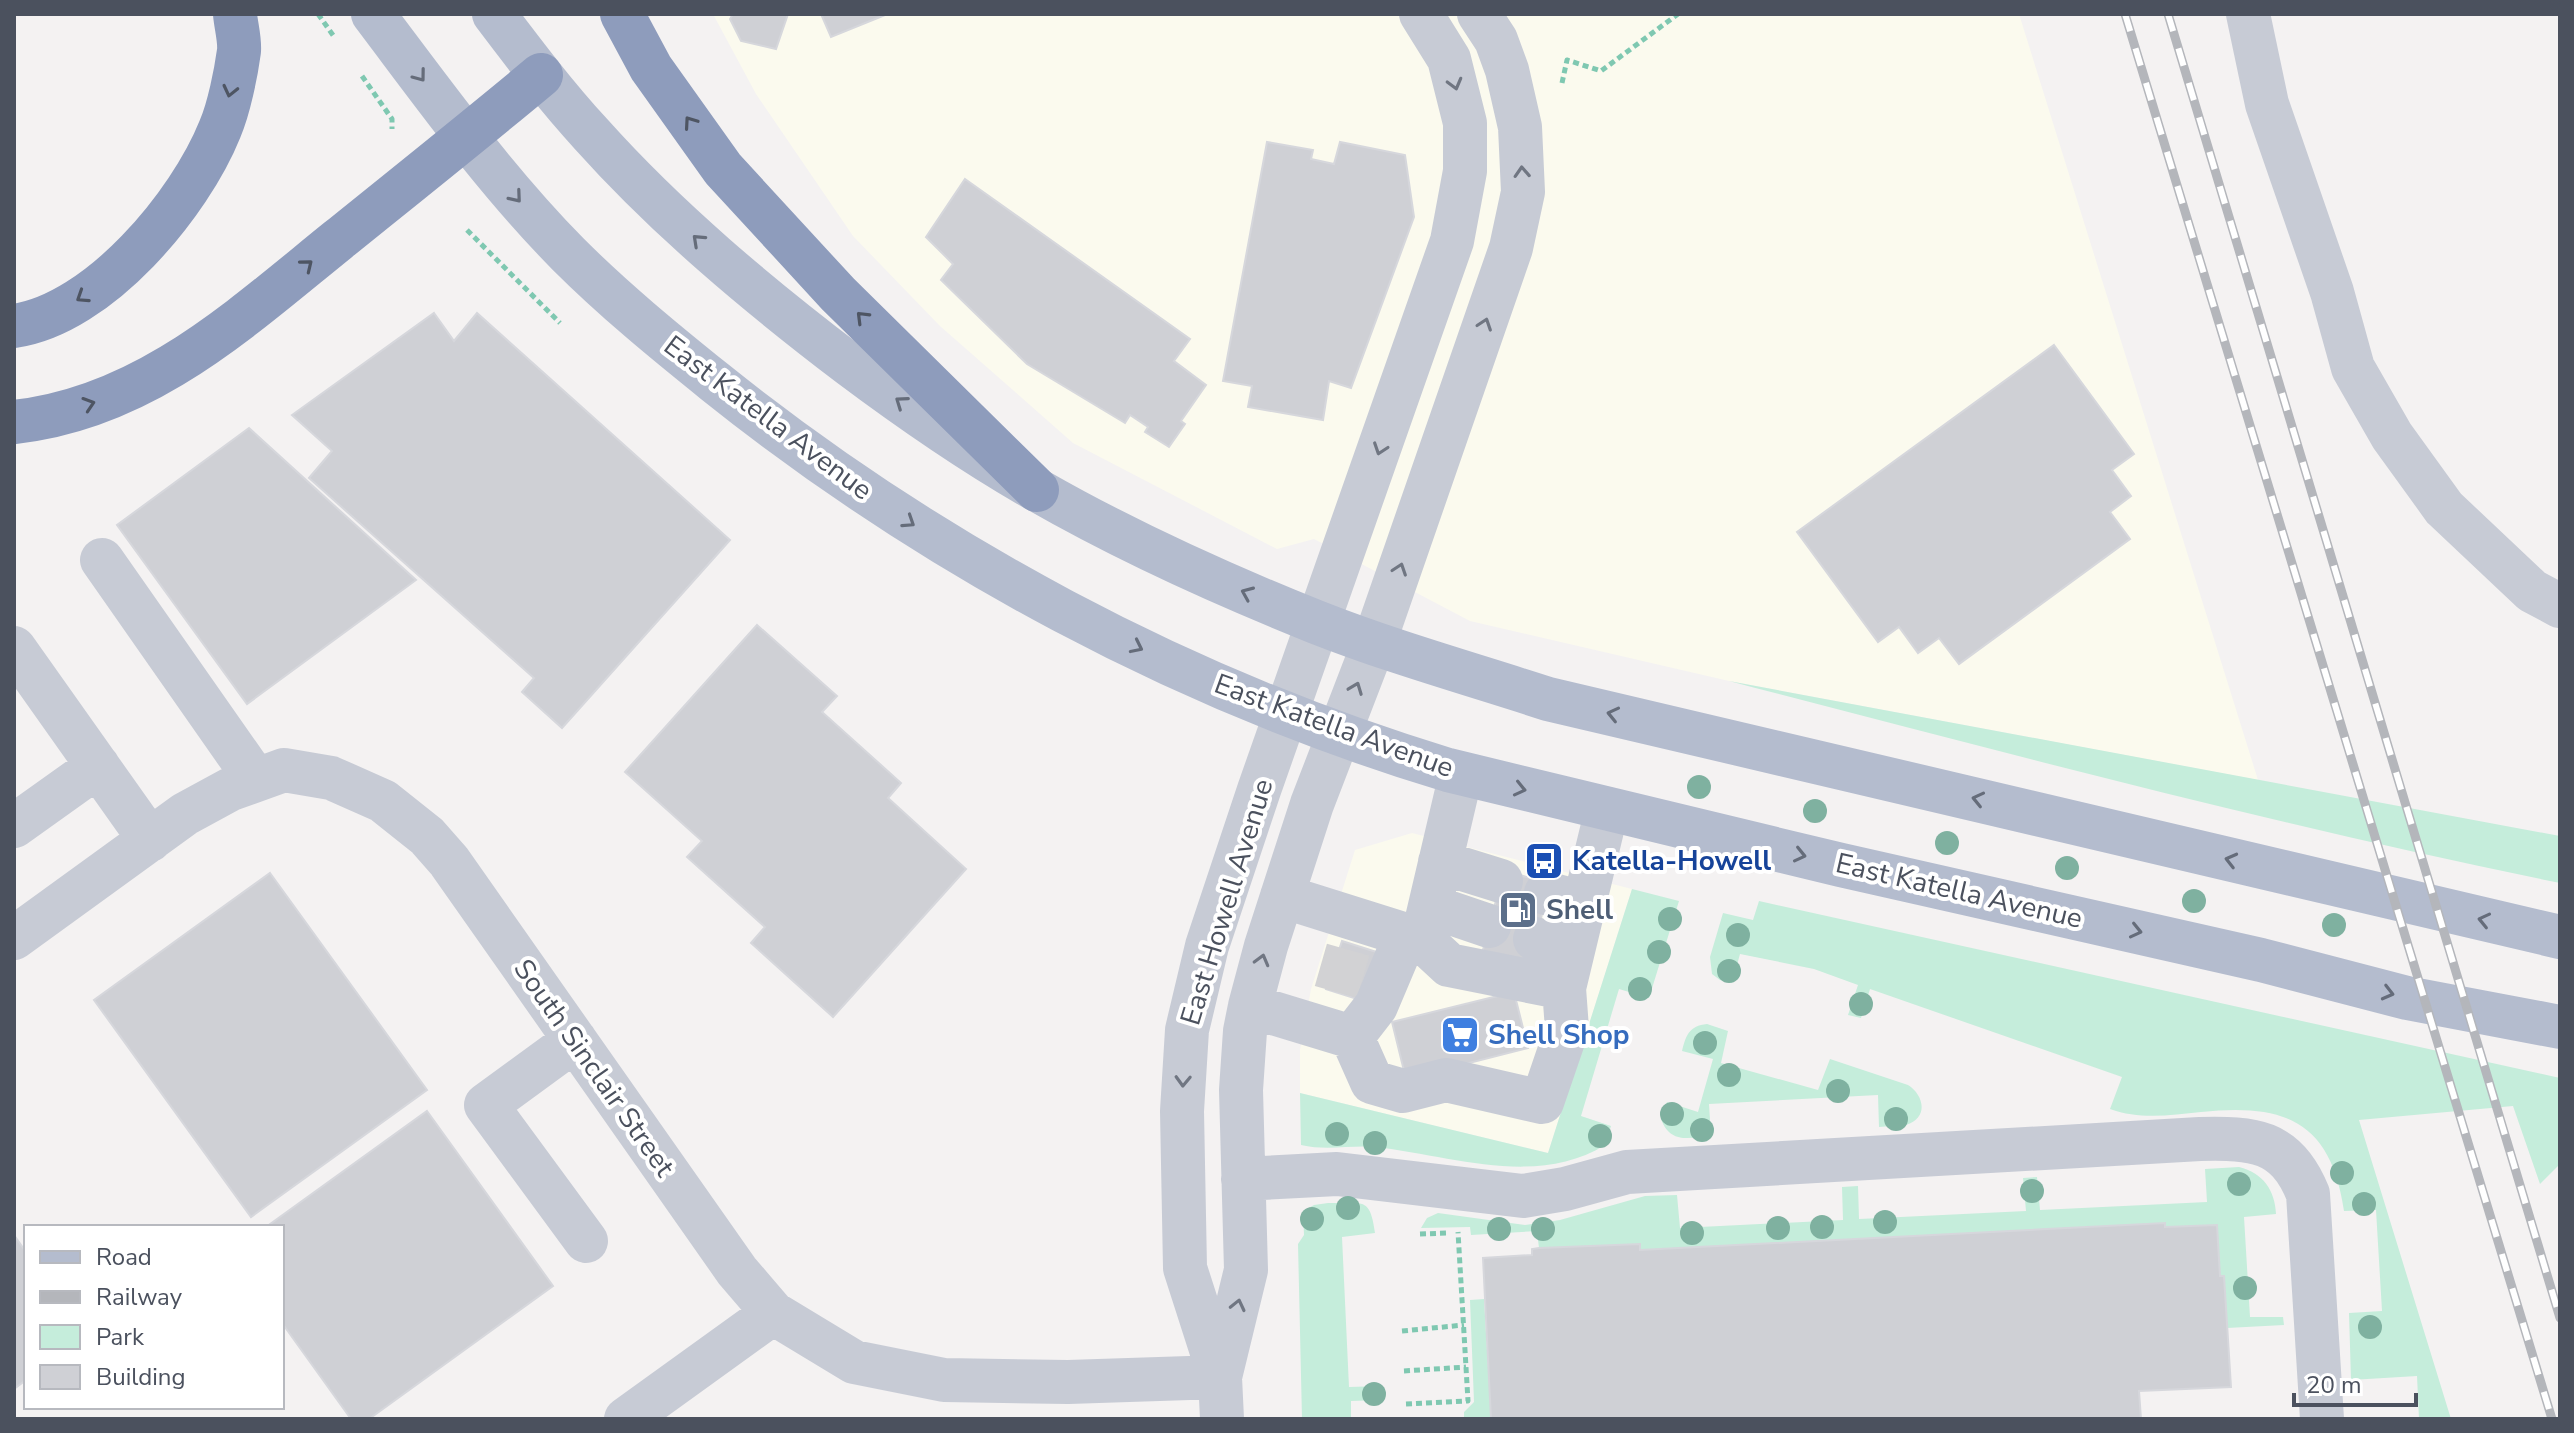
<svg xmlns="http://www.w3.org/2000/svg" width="2574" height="1433" font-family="'Nunito Sans',sans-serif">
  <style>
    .commercial { fill: #fbfaee }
    .green { fill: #c5eddb }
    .building { fill: #cfd0d5; stroke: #d6d7dc; stroke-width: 2 }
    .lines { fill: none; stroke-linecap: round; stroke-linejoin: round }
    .minor-tunnel { stroke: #d2d2d4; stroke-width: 44; stroke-dasharray: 44 22; stroke-linecap: butt }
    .path { stroke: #7fc8b1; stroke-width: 5; stroke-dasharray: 6 4; stroke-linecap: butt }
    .minor { stroke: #c7cbd5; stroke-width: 44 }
    .major { stroke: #b4bcce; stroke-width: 44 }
    .highway { stroke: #8e9cbc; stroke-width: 44 }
    .rail-casing { stroke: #b4b6bb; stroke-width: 9 }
    .rail { stroke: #fff; stroke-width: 6; stroke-dasharray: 18; stroke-linecap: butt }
    .tree { fill: #7fb1a0 }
    .oneway { stroke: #656c7a }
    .oneway2 { stroke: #707682 }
    .oneway3 { stroke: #4e5563 }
    .labels { text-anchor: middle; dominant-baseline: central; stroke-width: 8; stroke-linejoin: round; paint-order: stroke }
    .street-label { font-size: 28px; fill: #4b515e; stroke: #fff }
    .transit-label { font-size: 28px; font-weight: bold; fill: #164399; stroke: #fff; text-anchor: start }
    .service-label { font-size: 28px; font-weight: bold; fill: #4e5e75; stroke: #fff; text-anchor: start }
    .shop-label { font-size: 28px; font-weight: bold; fill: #366cbe; stroke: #fff; text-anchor: start }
  </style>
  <rect width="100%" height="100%" fill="#f4f2f2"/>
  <path class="commercial" d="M713,14h1306l239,766 -529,-99 -259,-60 -156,-82 -37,10 -204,-106 -133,-117 -87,-90 -97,-142z
    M1412,833l220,56 -84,264 -248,-60v-43l11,-61 44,-139z"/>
  <path class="green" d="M1729,681l831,155v47c-279,-57 -555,-130 -831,-202z
    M1632,889l47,12 -30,97 -30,-9 -38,127 30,10 -6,19c-70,43 -155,10 -230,2 -25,-2 -49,4 -74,-2l-1,-52 248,60z
    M1759,901l801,177v86l-20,20 -27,-78 -154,14 92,299h-32l-2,-43 -66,4 -2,-67 33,-2 -6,-101 -32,1c-13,-89 -58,-108 -143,-99 -30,3 -61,8 -91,-3l12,-32 -252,-88 -9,29 -13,-3 10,-30 -44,-16 -74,-15 -8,29 -12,-3 -8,-6 -2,-17 13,-44 30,7z
    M1707,1024l21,7 -7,32 97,27 12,-31 78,26c16,10 21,33 -2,40 -8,2 -19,1 -27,2l-1,-32 -169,9 2,32c-22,2 -41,8 -50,-17l6,-17 31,10 15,-53 -31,-8c4,-16 7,-25 25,-27z
    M2239,1167c24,6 36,23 37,47l-32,3 6,100h33l1,8 -57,3 -3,-52h-4l-3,-51 -52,2 -1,-4 -524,27 -1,-6 -100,4 -2,-17 -66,4 -1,-8 -49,1 6,-10 11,-5 87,12 35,-5 85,-24 32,-1 3,33 163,-8 -1,-33 16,-1 1,33 167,-8 -3,-33 14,-1 3,33 167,-8 -2,-33z
    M1328,1203c34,1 42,-8 47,30l-33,4 7,150 32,-1 1,14 -31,1v18h-49l-4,-175 6,-9 -1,-24 11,-6z
    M1484,1299l7,120h-27v-7l10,-10 -4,-102z"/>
  <path class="building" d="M733,14h55l-12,35 -35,-8 -11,-22z
    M821,14h64v1l-54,22z
    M1267,142l46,8 -2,9 23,5 6,-22 65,13 9,62 -63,171 -22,-7 -6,39 -75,-13 4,-21 -29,-5z
    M965,179l225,160 -16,22 32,24 -25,36 4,3 -16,23 -24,-15 3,-5 -18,-12 -5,8 -98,-59 -86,-84 12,-16 -27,-27z
    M434,313l20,28 23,-28 253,227 -168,188 -40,-36 12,-14 -225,-200 23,-27 -40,-36z
    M2054,345l80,109 -22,16 19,26 -21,16 20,27 -171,125 -20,-26 -21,15 -19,-26 -21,15 -81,-110z
    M249,428l167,152 -169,124 -130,-179z
    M757,625l80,71 -15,16 79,71 -13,15 78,71 -133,148 -82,-74 14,-16 -78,-70 15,-16 -77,-69z
    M1504,870l45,14 -22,94 -48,-13z
    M270,873l157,217 -176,127 -157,-217z
    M1342,941l47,15 -16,48 -47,-15z
    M1514,992l14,56 -122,31 -14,-57z
    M427,1111l126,175 -184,133h-18l-69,-96v-96h-16z
    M2165,1223v4l52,-2 3,51h4l7,111 -92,4 2,28h-650l-8,-161 49,-3v-6l7,-1 101,-4v6z
    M14,1235l12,17v128l-12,9z"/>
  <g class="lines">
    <path class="minor-tunnel" d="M1336,992l14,-49"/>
    <path class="path" d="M318,14l17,24
      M362,76l30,43v10
      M1562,83l5,-23 34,11 77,-57
      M467,230l93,93
      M1420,1234l28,-1
      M1402,1331l62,-6
      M1404,1371l62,-4
      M1406,1404l62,-3 -10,-169"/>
    <path class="minor" d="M2248,14l19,90 65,188 21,76 39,68 52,72 88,83 28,15
      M102,560l154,220
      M14,648l136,192
      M14,826l84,-60
      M1440,862l61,19
      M1546,893l39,11
      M1282,896l140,44 39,-166
      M1430,906l59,20
      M14,938l171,-124 46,-25 53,-19 47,8 52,23 44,35 22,25 288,410 36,42 81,49 90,18 124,2 152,-5
      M1535,939l38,12
      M1422,940l27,25 115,23
      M1250,1006l102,31 20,45 31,9 43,-11 96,22 25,-73 -3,-41 43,-179
      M1352,1037l24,-31 30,-71
      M575,1040l-89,65 100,136
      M1243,1179l94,-5 186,22 42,-7 62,-17 573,-33c53,-1 86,0 108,55l14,225
      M1220,1377l-35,-109 -3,-157 5,-81 20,-84 52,-156 193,-549 13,-70v-48l-16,-64 -28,-45
      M626,1419l147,-106
      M1222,1419l-2,-42 26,-107 -5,-180 4,-59 5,-25 16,-60 46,-142 62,-161 137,-395 12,-56 -3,-65 -13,-57 -11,-30 -17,-26"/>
    <path class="major" d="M373,14c62,82 122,166 195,240 46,46 96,87 147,128 216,173 468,308 733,388l393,95 420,95 146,38 153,29
      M494,14c31,41 62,82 97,120 77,86 167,161 259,231 60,45 122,88 187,125 89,51 184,94 279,132 76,30 155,52 232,77l1012,238"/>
    <path class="highway" d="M622,14l29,54 72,101 115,125 199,196
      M14,326c85,-12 176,-122 206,-197 9,-21 16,-56 19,-78 1,-12 -3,-25 -4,-37
      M14,422c131,-14 226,-103 324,-182 68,-55 136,-109 203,-165"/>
    <defs>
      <path id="rail" d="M2125,14l427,1405
        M2168,14l392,1304"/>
    </defs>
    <use href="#rail" class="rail-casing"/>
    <use href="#rail" class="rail"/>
  </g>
  <g class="tree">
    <circle cx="1699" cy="787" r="12"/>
    <circle cx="1815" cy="811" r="12"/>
    <circle cx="1947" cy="843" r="12"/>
    <circle cx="2067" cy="868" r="12"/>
    <circle cx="2194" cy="901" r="12"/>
    <circle cx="1670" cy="919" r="12"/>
    <circle cx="2334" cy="925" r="12"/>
    <circle cx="1738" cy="935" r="12"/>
    <circle cx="1659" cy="952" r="12"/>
    <circle cx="1729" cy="971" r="12"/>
    <circle cx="1640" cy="989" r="12"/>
    <circle cx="1861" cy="1004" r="12"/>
    <circle cx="1705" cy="1043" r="12"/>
    <circle cx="1729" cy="1075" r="12"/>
    <circle cx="1838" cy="1091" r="12"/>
    <circle cx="1672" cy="1114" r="12"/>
    <circle cx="1896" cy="1119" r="12"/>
    <circle cx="1702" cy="1130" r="12"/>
    <circle cx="1337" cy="1134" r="12"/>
    <circle cx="1600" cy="1136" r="12"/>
    <circle cx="1375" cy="1143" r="12"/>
    <circle cx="2342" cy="1173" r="12"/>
    <circle cx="2239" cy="1184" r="12"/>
    <circle cx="2032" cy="1191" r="12"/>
    <circle cx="2364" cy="1204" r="12"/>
    <circle cx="1348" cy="1208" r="12"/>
    <circle cx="1312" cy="1219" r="12"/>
    <circle cx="1885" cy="1222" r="12"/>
    <circle cx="1822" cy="1227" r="12"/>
    <circle cx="1778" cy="1228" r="12"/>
    <circle cx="1499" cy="1229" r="12"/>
    <circle cx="1543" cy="1229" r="12"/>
    <circle cx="1692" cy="1233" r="12"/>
    <circle cx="2245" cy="1288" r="12"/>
    <circle cx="2370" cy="1327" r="12"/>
    <circle cx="1374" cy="1394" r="12"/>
  </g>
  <defs><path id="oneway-chevron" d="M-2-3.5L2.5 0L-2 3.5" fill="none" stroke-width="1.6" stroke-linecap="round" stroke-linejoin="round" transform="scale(2)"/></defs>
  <g class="oneway">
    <use href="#oneway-chevron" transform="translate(420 76) rotate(53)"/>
    <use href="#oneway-chevron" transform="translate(516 197) rotate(50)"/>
    <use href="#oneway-chevron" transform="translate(698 240) rotate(-137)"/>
    <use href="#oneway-chevron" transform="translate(901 402) rotate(-145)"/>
    <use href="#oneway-chevron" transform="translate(909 522) rotate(33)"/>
    <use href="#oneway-chevron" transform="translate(1247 593) rotate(-157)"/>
    <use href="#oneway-chevron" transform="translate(1137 647) rotate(26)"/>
    <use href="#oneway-chevron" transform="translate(1613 714) rotate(-167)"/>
    <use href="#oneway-chevron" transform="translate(1520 789) rotate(13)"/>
    <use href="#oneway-chevron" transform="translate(1978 799) rotate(-167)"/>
    <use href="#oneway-chevron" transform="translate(1800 855) rotate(13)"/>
    <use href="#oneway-chevron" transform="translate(2231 860) rotate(-166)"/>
    <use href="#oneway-chevron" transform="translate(2484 920) rotate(-167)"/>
    <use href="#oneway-chevron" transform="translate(2136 931) rotate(13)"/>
    <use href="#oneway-chevron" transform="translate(2388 993) rotate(14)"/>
  </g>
  <g class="oneway2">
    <use href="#oneway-chevron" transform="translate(1455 84) rotate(75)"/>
    <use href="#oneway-chevron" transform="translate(1522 172) rotate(-93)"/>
    <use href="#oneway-chevron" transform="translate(1485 324) rotate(-71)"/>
    <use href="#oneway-chevron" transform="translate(1380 449) rotate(109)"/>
    <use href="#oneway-chevron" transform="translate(1400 569) rotate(-71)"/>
    <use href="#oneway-chevron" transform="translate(1356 688) rotate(-69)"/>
    <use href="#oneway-chevron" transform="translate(1262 960) rotate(-75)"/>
    <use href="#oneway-chevron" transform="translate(1183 1081) rotate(92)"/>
    <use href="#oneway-chevron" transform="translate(1238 1305) rotate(-77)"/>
  </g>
  <g class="oneway3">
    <use href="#oneway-chevron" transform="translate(230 91) rotate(103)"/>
    <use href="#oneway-chevron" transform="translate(690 122) rotate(-125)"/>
    <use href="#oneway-chevron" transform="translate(307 265) rotate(-39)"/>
    <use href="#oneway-chevron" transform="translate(82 297) rotate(147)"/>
    <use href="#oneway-chevron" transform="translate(862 317) rotate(-135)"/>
    <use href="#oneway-chevron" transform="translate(89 404) rotate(-18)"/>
  </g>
  <defs>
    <symbol id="bus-square" viewBox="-11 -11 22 22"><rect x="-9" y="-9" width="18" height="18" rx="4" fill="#1a4fb4" stroke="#fff"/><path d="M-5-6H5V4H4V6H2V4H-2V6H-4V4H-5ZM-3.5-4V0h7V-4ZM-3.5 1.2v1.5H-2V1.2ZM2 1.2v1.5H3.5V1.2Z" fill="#fff"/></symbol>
    <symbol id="fuel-square" viewBox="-11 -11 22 22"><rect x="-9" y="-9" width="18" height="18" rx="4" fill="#5c6f8a" stroke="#fff"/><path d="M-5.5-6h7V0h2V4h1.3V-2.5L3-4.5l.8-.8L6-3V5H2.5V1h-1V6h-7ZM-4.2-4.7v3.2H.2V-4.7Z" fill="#fff"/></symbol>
    <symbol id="supermarket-square" viewBox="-11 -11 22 22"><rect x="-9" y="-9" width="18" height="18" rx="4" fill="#3f7fe0" stroke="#fff"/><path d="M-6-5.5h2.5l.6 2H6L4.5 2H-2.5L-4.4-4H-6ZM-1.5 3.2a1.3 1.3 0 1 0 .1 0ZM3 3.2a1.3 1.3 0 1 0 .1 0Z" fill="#fff"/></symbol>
  </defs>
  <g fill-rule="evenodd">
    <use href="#bus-square" x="1522" y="839" width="44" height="44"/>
    <use href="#fuel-square" x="1496" y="888" width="44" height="44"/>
    <use href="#supermarket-square" x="1438" y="1013" width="44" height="44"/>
  </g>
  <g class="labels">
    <g class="street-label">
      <text transform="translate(768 418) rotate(37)">East Katella Avenue</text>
      <text transform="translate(1334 726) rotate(20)">East Katella Avenue</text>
      <text transform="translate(1959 891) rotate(13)">East Katella Avenue</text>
      <text transform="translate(1227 902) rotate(-73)">East Howell Avenue</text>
      <text transform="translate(594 1068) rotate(55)">South Sinclair Street</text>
    </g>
    <g class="transit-label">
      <text x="1572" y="861">Katella-Howell</text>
    </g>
    <g class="service-label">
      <text x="1546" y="910">Shell</text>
    </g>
    <g class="shop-label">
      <text x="1488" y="1035">Shell Shop</text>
    </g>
  </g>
  <rect width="2574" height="1433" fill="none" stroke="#4b515e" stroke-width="32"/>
  <rect x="24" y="1225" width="260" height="184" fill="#ffffff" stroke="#b7b9bf" stroke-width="2"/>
  <rect x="40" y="1251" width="40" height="12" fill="#b4bcce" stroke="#b7b9bf" stroke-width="2"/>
  <text x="96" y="1265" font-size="24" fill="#4b515e">Road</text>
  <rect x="40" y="1291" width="40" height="12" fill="#b4b6bb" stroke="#b7b9bf" stroke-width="2"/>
  <text x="96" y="1305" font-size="24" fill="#4b515e">Railway</text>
  <rect x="40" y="1325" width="40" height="24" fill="#c5eddb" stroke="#b7b9bf" stroke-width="2"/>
  <text x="96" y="1345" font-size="24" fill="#4b515e">Park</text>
  <rect x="40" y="1365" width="40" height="24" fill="#cfd0d5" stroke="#b7b9bf" stroke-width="2"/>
  <text x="96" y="1385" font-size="24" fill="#4b515e">Building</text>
  <path d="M2294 1393v12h122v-12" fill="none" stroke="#4b515e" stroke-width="4"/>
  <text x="2306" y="1393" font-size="24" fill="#4b515e" stroke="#ffffff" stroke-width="6" paint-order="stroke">20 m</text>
</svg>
